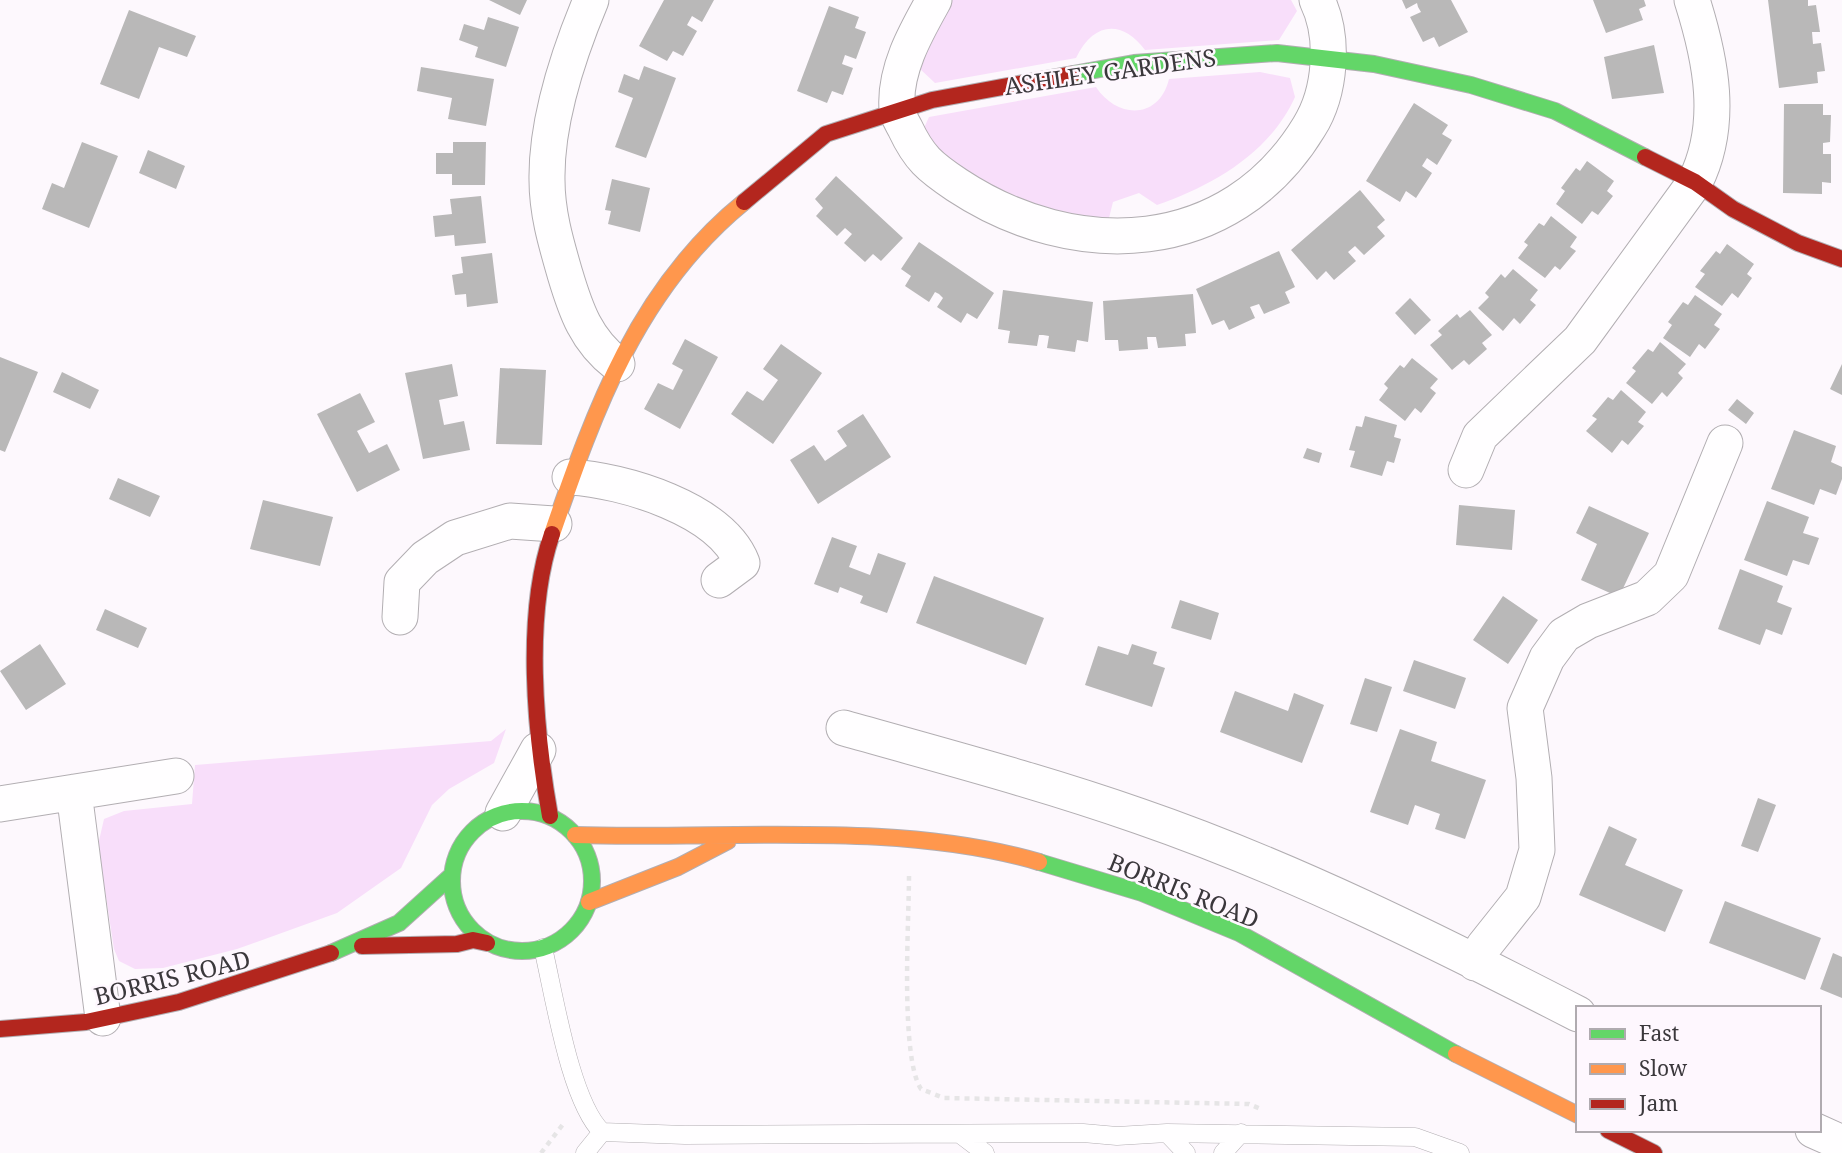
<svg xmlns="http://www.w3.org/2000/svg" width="1842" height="1153" font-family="'Noto Serif',serif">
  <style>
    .green { fill: #f8defa }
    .building { fill: #b9b8b8 }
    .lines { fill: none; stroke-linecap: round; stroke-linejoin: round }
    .lane-casing { stroke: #b2aeb2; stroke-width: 19 }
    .street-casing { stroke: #b2aeb2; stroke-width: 37 }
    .fast-casing { stroke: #b2aeb2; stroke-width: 18 }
    .slow-casing { stroke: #b2aeb2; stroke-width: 18 }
    .jam-casing { stroke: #b2aeb2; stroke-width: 18 }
    .path { stroke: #e6e5e6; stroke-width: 4.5; stroke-dasharray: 5 5; stroke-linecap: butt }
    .lane { stroke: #fffeff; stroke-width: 18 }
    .street { stroke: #fffeff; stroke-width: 35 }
    .fast { stroke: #63d668; stroke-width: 16 }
    .slow { stroke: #ff974d; stroke-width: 16 }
    .jam { stroke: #b3261e; stroke-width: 16 }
    .labels { text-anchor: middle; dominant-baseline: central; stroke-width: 5; stroke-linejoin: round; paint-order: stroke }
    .street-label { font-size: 24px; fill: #3b383c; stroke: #fef7fe }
  </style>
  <rect width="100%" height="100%" fill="#fdf8fd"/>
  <path class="green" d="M946,0h345l6,11 -18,29 -134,10c-23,-31 -52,-28 -69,8l-141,25 -16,-15z
    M1260,72l30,6 5,19c-25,56 -83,89 -138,108l-18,-12 -26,9 -4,16 -11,3 -75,-17 -98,-52 -1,-24 5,-11 167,-30c21,32 63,33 73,-8z
    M506,729l-12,34 -45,26 -17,16 -31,63 -64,45 -100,36 -74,19 -28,1 -16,-8 -5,-12 -16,-104 6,-26 20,-8 68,-7 3,-39 296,-24z"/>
  <path class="building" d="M489,0h38l-7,15z
    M664,0h50l-12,22 -10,-6 -5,9 10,6 -14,25 -10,-5 -6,10 -28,-15z
    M1402,0h49l17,32 -29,15 -5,-10 -11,5 -13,-25 11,-5 -3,-5 -1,-4 -11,6z
    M1593,0h51l2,6 -7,3 4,11 -37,13z
    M1768,0h40v6l8,-1 4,27h-8l1,12 8,-1 4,28 -8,1 1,11 -39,5z
    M829,6l30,11 -4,11 11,4 -10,27 -11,-4 -3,9 11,4 -10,27 -11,-4 -5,12 -30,-12z
    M129,10l67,26 -9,21 -28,-10 -20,52 -39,-15z
    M488,17l31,10 -13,40 -31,-10 3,-10 -19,-7 5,-16 20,6z
    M1654,45l10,48 -52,6 -8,-42z
    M644,66l32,12 -30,80 -31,-11 18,-49 -15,-6 6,-18 15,6z
    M421,67l73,12 -8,47 -38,-7 4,-21 -35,-7z
    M1414,103l34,22 -6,9 10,6 -15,25 -10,-7 -5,8 10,7 -16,25 -10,-7 -6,11 -34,-21z
    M1784,104h39v11h8l-1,27 -7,1v11h8v29l-9,-1v12l-39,-1z
    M82,142l36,14 -29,72 -47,-19 10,-26 12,5z
    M453,142h33l-1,43h-33v-11h-16v-21h17z
    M148,150l37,16 -9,23 -37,-16z
    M1587,161l27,20 -7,10 6,5 -15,19 -6,-4 -10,13 -26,-20 9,-13 -4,-3 15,-20 4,3z
    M836,176l67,62 -22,23 -8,-7 -8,8 -21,-19 8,-9 -7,-6 -8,8 -21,-20 7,-8 -8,-9z
    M612,179l38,9 -10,44 -32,-8 3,-13 -6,-1z
    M1360,190l25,30 -8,7 8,9 -21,19 -9,-9 -7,6 8,9 -22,19 -8,-9 -9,9 -26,-30z
    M481,196l5,47 -31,3 -1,-11 -19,2 -2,-21 19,-2 -2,-15z
    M1551,216l26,21 -7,10 6,4 -16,19 -5,-4 -10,12 -27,-20 10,-13 -4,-3 15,-19 5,3z
    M919,242l75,51 -17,26 -10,-6 -6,10 -24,-16 6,-9 -4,-4 -4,-2 -6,10 -24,-16 6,-10 -10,-7z
    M1727,244l27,20 -7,10 5,4 -14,20 -6,-5 -10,13 -27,-19 10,-13 -5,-3 16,-20 4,3z
    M1279,251l16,36 -10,5 5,11 -26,11 -5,-10 -9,3 5,11 -26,12 -5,-10 -12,5 -16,-36z
    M492,253l6,50 -31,4 -1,-13 -11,1 -3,-20 11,-2 -2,-16z
    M1513,269l25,21 -8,10 6,5 -16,19 -6,-6 -11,13 -25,-23 11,-11 -4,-4 16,-19 4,4z
    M1003,290l90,12 -5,40 -11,-2 -2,12 -28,-4 2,-12 -6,-1h-4l-2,11 -29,-3 2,-12 -12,-2z
    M1193,294l3,39 -11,1 1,12 -28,2 -2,-11h-9l1,12 -29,2 -1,-11h-13l-2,-39z
    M1695,295l27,19 -8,11 6,4 -15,20 -6,-5 -9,13 -27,-19 9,-13 -4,-3 15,-20 5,3z
    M1410,298l21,22 -16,15 -20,-22z
    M1470,310l22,25 -10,8 5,6 -18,16 -5,-5 -12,10 -22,-25 12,-10 -4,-4 19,-17 3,4z
    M685,339l33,18 -38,72 -36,-20 14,-26 15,7 10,-20 -11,-6z
    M1660,342l26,22 -8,9 5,5 -16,19 -5,-5 -10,12 -26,-21 10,-12 -4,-3 16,-19 5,3z
    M781,344l41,29 -49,71 -42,-30 16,-23 16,10 15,-21 -15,-11z
    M0,357l38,15 -33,80 -5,-2z
    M1412,358l26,21 -8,9 6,5 -15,20 -6,-5 -10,13 -26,-21 9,-12 -4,-4 16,-19 4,3z
    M452,364l6,32 -19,4 5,25 20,-4 6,29 -47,9 -18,-86z
    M1842,364v31l-12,-6z
    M500,368l46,2 -4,75 -46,-1z
    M62,372l37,18 -9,19 -37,-17z
    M1621,390l25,22 -8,10 6,4 -16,19 -6,-5 -10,13 -26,-22 11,-12 -5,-3 16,-19 5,3z
    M360,393l15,29 -18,9 12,22 18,-9 13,26 -43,22 -40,-78z
    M1737,399l17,14 -8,11 -18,-14z
    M863,414l28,43 -73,47 -28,-44 24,-15 11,16 22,-15 -10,-15z
    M1365,416l32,9 -3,12 7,2 -7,24 -7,-2 -5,15 -32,-9 5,-16 -6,-1 7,-24 6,1z
    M1794,430l42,16 -5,16 11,5v12l-6,16 -16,-6 -6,16 -43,-16z
    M1307,448l15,5 -3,10 -16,-5z
    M118,478l42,18 -10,21 -41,-18z
    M263,500l70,17 -13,49 -70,-17z
    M1767,501l42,16 -6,16 16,5 -10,27 -16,-5 -6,16 -43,-16z
    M1459,505l56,5 -3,40 -56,-5z
    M1589,506l60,27 -30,64 -38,-17 16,-36 -21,-11z
    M832,537l25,9 -8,21 21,8 8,-22 28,10 -19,50 -27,-10 3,-7 -23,-9 -2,6 -24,-9z
    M1740,569l43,17 -6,16 15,6 -10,27 -16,-6 -6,16 -42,-16z
    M934,576l110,42 -18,47 -110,-42z
    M1503,596l35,24 -30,44 -35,-24z
    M1180,600l39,13 -8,27 -40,-12z
    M105,609l42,19 -9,20 -42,-18z
    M40,644l26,40 -40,26 -26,-39z
    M1132,644l25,8 -4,12 12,4 -13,39 -67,-22 13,-39 30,9z
    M1414,660l52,18 -11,31 -52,-18z
    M1365,678l27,9 -15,45 -27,-8z
    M1235,691l53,20 6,-18 30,12 -22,58 -82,-31z
    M1400,729l37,13 -6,19 55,19 -21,59 -30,-10 5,-15 -25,-9 -7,20 -38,-13z
    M1758,798l18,7 -18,47 -17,-6z
    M1609,826l28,13 -12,26 58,25 -18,42 -86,-37z
    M1725,901l96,37 -16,42 -96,-37z
    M1833,953l9,4v41l-22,-9z"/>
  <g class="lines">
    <defs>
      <path id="lane" d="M543,948c11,46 27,153 59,184l83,3 398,-2 34,3 50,-3 19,20
        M1167,1133l248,4 45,16
        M960,1134l25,19
        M585,1153l17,-21
        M1223,1153l18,-20"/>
      <path id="street" d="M591,0c-23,55 -45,120 -44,180 0,33 9,63 18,94 11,37 21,66 52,90
        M934,0c-18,32 -40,70 -37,109 0,6 5,13 8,19 14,30 25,39 52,57 118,78 273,72 352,-58 22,-35 26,-90 8,-127
        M1466,470l14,-34 100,-96 115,-158c29,-58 16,-122 -3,-182
        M570,477c53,3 151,32 172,86l-23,17
        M400,617l2,-35 23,-24 30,-20 55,-17 44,3
        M844,728c99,28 198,54 295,88 151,52 297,125 439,198
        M74,792l29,226
        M0,804l176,-28
        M503,813l35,-63
        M1475,963l9,-17 39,-49 14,-47 -3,-72 -9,-70 22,-50 17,-23 24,-14 59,-23 24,-23 54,-132
        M1813,1130l29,13"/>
      <path id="fast" d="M1073,74l61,-11 143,-10 97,11 97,21 84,26 90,46
        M452 881a70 70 0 1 1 140 0a70 70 0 1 1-140 0Z
        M1039,862l103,31 97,40 217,121
        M331,953l68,-30 52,-47"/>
      <path id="slow" d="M552,534c43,-125 86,-246 192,-332
        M575,835c148,5 322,-15 464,27
        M589,902l89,-35 50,-26
        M1456,1054l122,61"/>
      <path id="jam" d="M1645,157l50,25 38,27 65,34 44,16
        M744,202l82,-68 106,-34 141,-26
        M550,816c-15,-84 -26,-201 2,-282
        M362,946l95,-2 16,-4 14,3
        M0,1029l86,-7 93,-20 152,-49
        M1608,1130l46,23"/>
    </defs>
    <use href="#lane" class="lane-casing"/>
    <use href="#street" class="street-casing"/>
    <use href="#fast" class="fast-casing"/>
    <use href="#slow" class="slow-casing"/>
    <use href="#jam" class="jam-casing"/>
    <path class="path" d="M909,876c0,44 -9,181 12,213l23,9 305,6 14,6
      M541,1153l23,-30"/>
    <use href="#lane" class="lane"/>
    <use href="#street" class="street"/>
    <use href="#fast" class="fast"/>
    <use href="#slow" class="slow"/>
    <use href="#jam" class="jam"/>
  </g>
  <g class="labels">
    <g class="street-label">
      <text transform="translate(1110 71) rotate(-8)">ASHLEY GARDENS</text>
      <text transform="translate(1184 890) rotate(22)">BORRIS ROAD</text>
      <text transform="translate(172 977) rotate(-14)">BORRIS ROAD</text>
    </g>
  </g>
  <rect x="1576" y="1006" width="245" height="126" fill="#fef7fe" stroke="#b0abb0" stroke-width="2"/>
  <rect x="1590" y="1029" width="35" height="10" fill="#63d668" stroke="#b0abb0" stroke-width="2"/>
  <text x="1639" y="1041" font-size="21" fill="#3b383c">Fast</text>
  <rect x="1590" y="1064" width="35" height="10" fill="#ff974d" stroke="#b0abb0" stroke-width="2"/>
  <text x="1639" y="1076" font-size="21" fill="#3b383c">Slow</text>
  <rect x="1590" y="1099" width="35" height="10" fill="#b3261e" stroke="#b0abb0" stroke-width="2"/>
  <text x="1639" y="1111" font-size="21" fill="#3b383c">Jam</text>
</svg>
